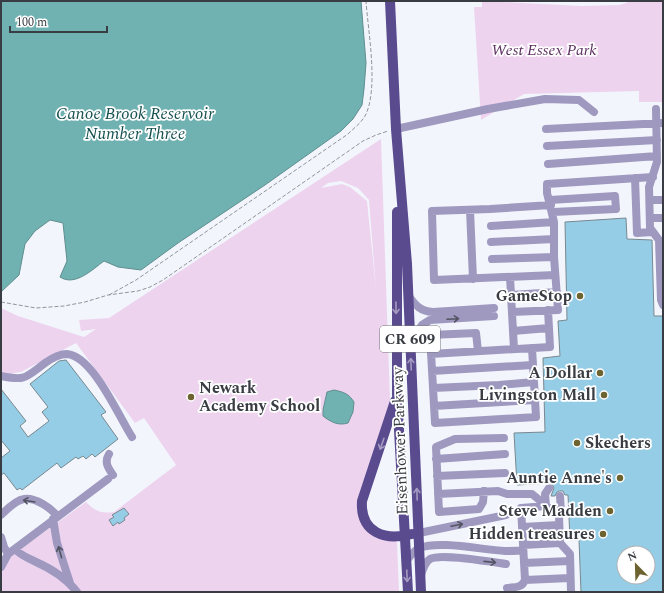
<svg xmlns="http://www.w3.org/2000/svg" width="664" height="593" font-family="Spectral,serif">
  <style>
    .green { fill: #eed3ef; fill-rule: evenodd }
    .water { fill: #70b1b1; stroke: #608e90 }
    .building { fill: #96cde6; stroke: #788890; fill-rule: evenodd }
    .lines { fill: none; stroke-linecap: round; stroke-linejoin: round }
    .path { stroke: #91959b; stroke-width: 1; stroke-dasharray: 4 2; stroke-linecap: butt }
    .minor { stroke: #9f99c0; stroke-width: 8 }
    .major { stroke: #5a4a8e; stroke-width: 10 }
    .oneway { stroke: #a49bc1 }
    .oneway2 { stroke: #525462 }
    .poi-dot { fill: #6d6330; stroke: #fff; stroke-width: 1.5 }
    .labels { text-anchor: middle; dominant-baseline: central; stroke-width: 3.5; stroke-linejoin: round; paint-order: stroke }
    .shield { fill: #fff; stroke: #74777b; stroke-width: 1 }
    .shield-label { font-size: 15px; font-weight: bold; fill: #393d43 }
    .park-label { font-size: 16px; font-style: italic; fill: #5d3060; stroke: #fff }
    .poi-label { font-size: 16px; font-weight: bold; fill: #393d43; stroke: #fff; text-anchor: end }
    .street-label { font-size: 16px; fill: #393d43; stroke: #fff }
    .water-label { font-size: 17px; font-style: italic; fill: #175050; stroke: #fff }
  </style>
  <rect width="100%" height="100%" fill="#f2f6fc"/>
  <path class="green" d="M482,1l100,5 38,-1 11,-4h32v101h-24v-11l-115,3 -43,26 -7,-113h8z
    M381,139l9,261 -7,27 -25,72 7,29 32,14 2,50h-398v-18l10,-18 75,-54c9,9 15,12 28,10l62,-47 -32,-47 -9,5 -59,-80 -55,29 -20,3v-67l17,8 66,21 12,-8 -15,2 -2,-11 30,-2zM341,181l17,7 11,12 7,89 -9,-88 -17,-14 -8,-3 -21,4 7,-5z"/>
  <path class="water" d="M1,1h360l5,62 -2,26 -2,16 -9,14 -12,12 -76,54 -87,58 -37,27 -23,-3 -14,-6c-11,8 -29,26 -44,16l7,-16 -4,-38 -13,-3 -15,11 -10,13 -6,31 -18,17z
    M334,390c10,2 15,4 20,12l-1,10 -5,11c-10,3 -17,-1 -25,-7v-6l4,-18z"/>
  <path class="building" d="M626,218l1,21 25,1 2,76h9v276h-82l-2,-52h-9l-2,-45h-3l-2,-4h-4l-2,1 -2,4h-4l3,-8 -2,-4 -2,-1 -33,2 -3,-52 31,-1 -2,-74 17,-2 -2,-35 9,-1 -2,-98zM624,553h24v24h-24z
    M66,360l40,52 -5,3 17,24 -23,18 -3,-3 -6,5 -3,-3 -5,3 -2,-2 -15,11 -4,-5 -35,27 -2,-2 -3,2 -13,-17 -3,2v-17l9,-7 -9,-11v-51l25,32 -6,5 8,11 21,-16 -7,-9 6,-5 -18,-23 29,-23z
    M124,508l5,6 -5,4 1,2 -6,4 -1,-2 -5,4 -4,-6 5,-3 -2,-2z"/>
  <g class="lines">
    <path class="path" d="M109,295l27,-15 212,-146c6,-6 13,-11 17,-18 14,-26 3,-85 1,-115
      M1,302l35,6 28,-2 21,-4 23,-7 30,-4 12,-4 13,-7 200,-139 13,-6 12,-4"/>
    <path class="minor" d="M656,109l1,53 -8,25 1,41 9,12 2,60 2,5
      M396,129l92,-20 57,-10 34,1 15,12
      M546,129l117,-6
      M547,146l110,-6
      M548,164l109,-8
      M635,178l2,55 15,-1
      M550,200l65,-4 1,13 -63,3
      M650,200h13
      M551,205l-61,4 -58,2 2,69 121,-5
      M470,210l3,69
      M650,218h13
      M491,226l63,-4
      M491,242l63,-3
      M492,259l62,-2
      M510,277l4,72
      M408,295c8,11 12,16 25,17l61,-4
      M511,295l46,-3
      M512,312l46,-2 -4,-53v-35l-7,-29v-9l106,-7
      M513,331l36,-3
      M410,342l12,-17 8,-5 64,-4
      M478,351l-2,-18 -46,2 5,88 101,-6 -4,-69
      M431,354l119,-7 -2,-37
      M432,371l101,-6
      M1,376c25,5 24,2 44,-13 7,-5 14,-9 22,-9 26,2 52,63 65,83
      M433,388l66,-3 35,-3
      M434,406l101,-6
      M109,454c-5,8 -1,14 4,21
      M436,459l69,-5
      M437,476l68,-3
      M484,491l-1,11 -4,7 -40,3 -3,-65 19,-8 49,-1
      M438,494l60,-3 9,3h25l27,22 1,27 10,11 1,38
      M1,515c5,-5 15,-15 23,-16 11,-2 27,9 33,17
      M559,516l2,-4 -1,-16
      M53,519l4,24 13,40
      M522,527l37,-2
      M419,533l87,-18
      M1,537l3,10 4,7
      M523,545l37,-2
      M15,549c6,7 14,9 21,13 16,7 30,16 41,30
      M406,561c4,-5 8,-10 13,-13 21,-8 63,2 86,3 6,0 12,0 18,-1
      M524,563l46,-2
      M1,567l7,-13 100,-75
      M421,575c2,-6 4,-13 9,-16 10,-6 62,3 76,5
      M525,580l45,-2
      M507,588c8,-1 15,0 18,-8l-4,-72 25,-2 -1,-12 4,-6"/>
    <path class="major" d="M390,1l6,128 11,135 14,328
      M397,212v182l11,198
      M395,401l-33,100c-2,32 23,40 50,33"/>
  </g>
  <defs><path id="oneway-shaft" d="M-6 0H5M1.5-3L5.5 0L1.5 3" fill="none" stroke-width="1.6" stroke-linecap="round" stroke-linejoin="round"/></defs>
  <g class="oneway">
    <use href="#oneway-shaft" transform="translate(396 308) rotate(89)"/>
    <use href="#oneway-shaft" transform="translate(411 364) rotate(-92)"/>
    <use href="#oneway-shaft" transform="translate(382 444) rotate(109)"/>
    <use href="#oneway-shaft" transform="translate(417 494) rotate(-92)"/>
    <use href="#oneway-shaft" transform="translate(407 576) rotate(88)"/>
  </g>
  <g class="oneway2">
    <use href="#oneway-shaft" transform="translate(453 319) rotate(-3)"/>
    <use href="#oneway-shaft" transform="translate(29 501) rotate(-171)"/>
    <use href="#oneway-shaft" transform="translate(457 525) rotate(-12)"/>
    <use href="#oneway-shaft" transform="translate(60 552) rotate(-105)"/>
    <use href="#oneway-shaft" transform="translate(490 562) rotate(6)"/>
  </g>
  <g class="poi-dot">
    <circle cx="580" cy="296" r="4"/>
    <circle cx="600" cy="373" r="4"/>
    <circle cx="604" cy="395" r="4"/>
    <circle cx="191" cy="397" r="4"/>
    <circle cx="577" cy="443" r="4"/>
    <circle cx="620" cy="478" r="4"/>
    <circle cx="610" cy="511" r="4"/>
    <circle cx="603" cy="534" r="4"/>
  </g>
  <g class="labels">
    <rect class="shield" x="380" y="326" width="60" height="26" rx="3"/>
    <g class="shield-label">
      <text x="410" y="339">CR 609</text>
    </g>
    <g class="park-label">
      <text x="544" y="50">West Essex Park</text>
    </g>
    <g class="poi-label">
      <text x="572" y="296">GameStop</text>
      <text x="592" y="373">A Dollar</text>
      <text x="199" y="388" text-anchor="start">Newark<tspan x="199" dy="18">Academy School</tspan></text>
      <text x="596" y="395">Livingston Mall</text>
      <text x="585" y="443" text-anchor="start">Skechers</text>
      <text x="612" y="478">Auntie Anne's</text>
      <text x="602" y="511">Steve Madden</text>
      <text x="595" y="534">Hidden treasures</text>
    </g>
    <g class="street-label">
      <text transform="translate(400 441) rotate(-92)">Eisenhower Parkway</text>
    </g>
    <g class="water-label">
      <text x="135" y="114">Canoe Brook Reservoir<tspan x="135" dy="20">Number Three</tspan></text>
    </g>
  </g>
  <rect width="664" height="593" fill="none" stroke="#393d43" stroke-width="4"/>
  <g transform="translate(636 565) rotate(337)"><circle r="19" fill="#ffffff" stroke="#b0b1b4"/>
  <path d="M0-3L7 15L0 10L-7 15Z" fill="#6d6330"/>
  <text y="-6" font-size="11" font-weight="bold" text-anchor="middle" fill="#393d43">N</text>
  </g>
  <path d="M10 26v6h97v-6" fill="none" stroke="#393d43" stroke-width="2"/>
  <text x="16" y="26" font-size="12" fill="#393d43" stroke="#ffffff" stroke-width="3" paint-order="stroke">100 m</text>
</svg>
